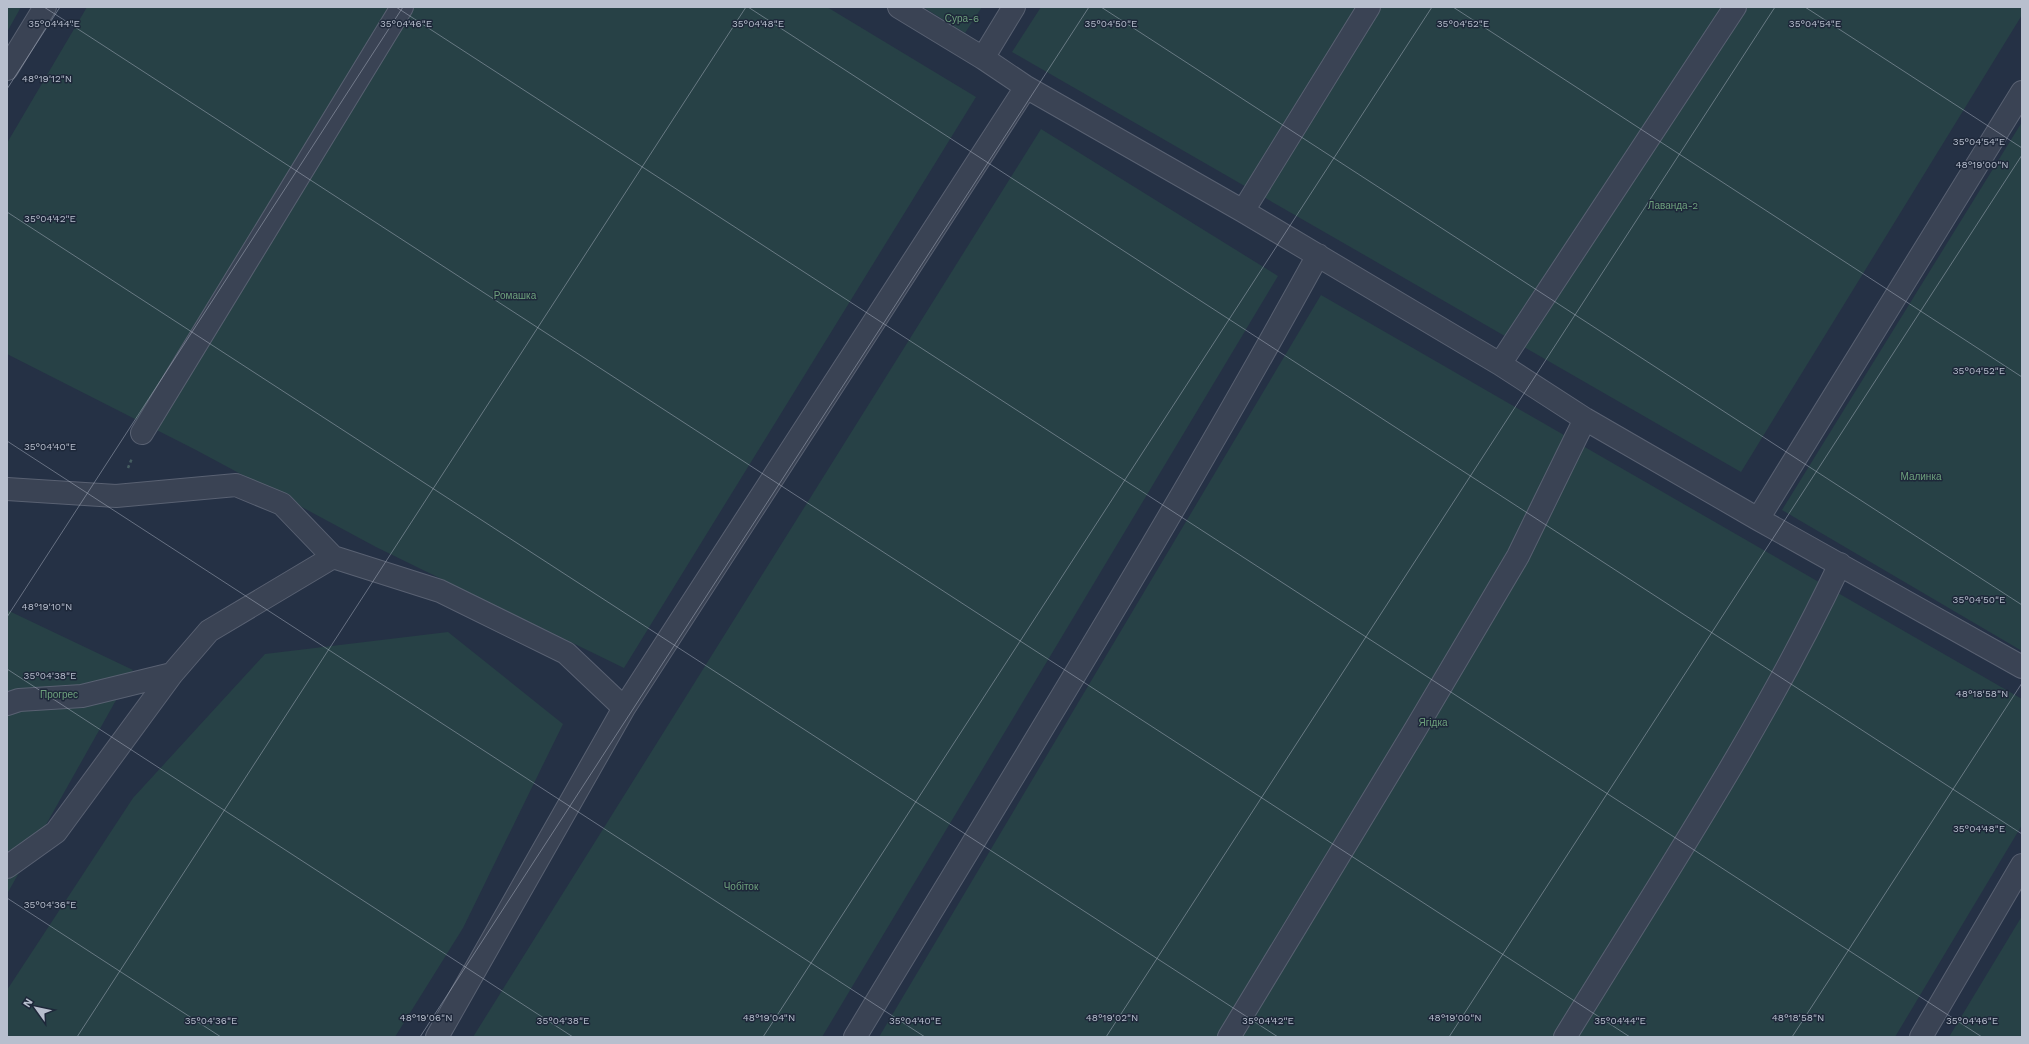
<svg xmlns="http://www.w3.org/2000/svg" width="2029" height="1044" font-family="'Work Sans',sans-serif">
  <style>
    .green { fill: #274146 }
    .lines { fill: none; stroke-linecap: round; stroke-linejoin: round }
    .minor-casing { stroke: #596172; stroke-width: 24 }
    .path { stroke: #465e62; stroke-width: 2.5; stroke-dasharray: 3 3; stroke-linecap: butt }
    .minor { stroke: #3a4354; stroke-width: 22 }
    .ticks { fill: none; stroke: #b8bfce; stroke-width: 1; stroke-opacity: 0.45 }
    .labels { text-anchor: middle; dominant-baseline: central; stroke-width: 3; stroke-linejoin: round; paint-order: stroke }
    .park-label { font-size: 10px; fill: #6da07c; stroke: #1e283a }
    .ticks-label { font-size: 10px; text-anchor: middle; fill: #b8bfce; stroke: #1e283a; stroke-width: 3; stroke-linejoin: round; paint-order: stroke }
  </style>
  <rect width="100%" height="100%" fill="#253145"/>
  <path class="green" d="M7,7h14l-14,25z
    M87,7h740l149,90 -352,571 -248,-121 -180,-97 -189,-96v-211z
    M923,7h59l-17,26z
    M1041,7h981v8l-281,457 -729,-420z
    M2022,122v529l-240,-141z
    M1041,129l237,147 -456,761h-349z
    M1321,295l701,404v126l-127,212h-1016z
    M7,610l126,60 -126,224z
    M448,632l115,92 -100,204 -68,109h-388v-47l126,-192 132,-144z
    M2022,916v121h-73z"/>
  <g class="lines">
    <defs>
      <path id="minor" d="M899,7l84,51 43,29 217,124 257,153 85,55 173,100 264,148
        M983,58l31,-51
        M7,69l38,-62
        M1243,211l126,-204
        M1500,364l235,-357
        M142,433l260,-426
        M7,489l109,7 120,-11 46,19 51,53 107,34 126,62 58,55
        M1758,519l264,-427
        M7,704l12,-4 63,-4 90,-22
        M7,867l49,-35 116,-158 37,-43 124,-74
        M437,1037l187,-329 402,-621
        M855,1037c157,-259 317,-516 463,-782
        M1229,1037l186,-307 103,-174 67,-137
        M1565,1037c95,-155 197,-308 275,-473
        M1921,1037l101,-172"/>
    </defs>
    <use href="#minor" class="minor-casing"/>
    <path class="path" d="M128,468l4,-10"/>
    <use href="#minor" class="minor"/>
  </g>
  <path class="ticks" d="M44,7l1586,1030M396,7l1586,1030M748,7l1274,827M1101,7l921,598M1453,7l569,370M1805,7l217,141M7,89l53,-82M7,212l1271,825M7,441l918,596M7,617l396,-610M7,669l566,368M7,898l214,139M77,1037l669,-1030M420,1037l669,-1030M763,1037l669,-1030M1106,1037l669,-1030M1449,1037l573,-882M1792,1037l230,-354"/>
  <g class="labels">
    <g class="park-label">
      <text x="962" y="18">Сура-6</text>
      <text x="1673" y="205">Лаванда-2</text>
      <text x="515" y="295">Ромашка</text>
      <text x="1921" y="476">Малинка</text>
      <text x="59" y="694">Прогрес</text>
      <text x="1433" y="722">Ягідка</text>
      <text x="741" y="886">Чобіток</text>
    </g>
  </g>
  <g class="ticks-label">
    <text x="54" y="27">35°04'44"E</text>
    <text x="406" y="27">35°04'46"E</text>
    <text x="758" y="27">35°04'48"E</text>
    <text x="1111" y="27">35°04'50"E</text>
    <text x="1463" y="27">35°04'52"E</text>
    <text x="1815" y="27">35°04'54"E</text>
    <text x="47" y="82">48°19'12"N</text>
    <text x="1979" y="145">35°04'54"E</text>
    <text x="1982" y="168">48°19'00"N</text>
    <text x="50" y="222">35°04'42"E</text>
    <text x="1979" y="374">35°04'52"E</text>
    <text x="50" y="450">35°04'40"E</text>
    <text x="1979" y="603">35°04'50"E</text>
    <text x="47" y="610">48°19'10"N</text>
    <text x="50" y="679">35°04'38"E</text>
    <text x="1982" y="697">48°18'58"N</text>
    <text x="1979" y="832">35°04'48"E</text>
    <text x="50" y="908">35°04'36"E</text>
    <text x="426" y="1021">48°19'06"N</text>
    <text x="769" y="1021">48°19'04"N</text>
    <text x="1112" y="1021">48°19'02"N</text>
    <text x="1455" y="1021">48°19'00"N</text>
    <text x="1798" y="1021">48°18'58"N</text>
    <text x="211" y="1024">35°04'36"E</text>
    <text x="563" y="1024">35°04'38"E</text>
    <text x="915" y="1024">35°04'40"E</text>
    <text x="1268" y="1024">35°04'42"E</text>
    <text x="1620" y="1024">35°04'44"E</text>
    <text x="1972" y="1024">35°04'46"E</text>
  </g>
  <rect width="2029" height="1044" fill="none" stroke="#b8bfce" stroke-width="16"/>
  <g transform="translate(36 1008) rotate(303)" stroke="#1e283a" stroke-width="3" paint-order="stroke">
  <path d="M0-3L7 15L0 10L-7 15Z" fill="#b8bfce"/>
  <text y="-6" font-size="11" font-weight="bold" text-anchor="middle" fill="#b8bfce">N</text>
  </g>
</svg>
